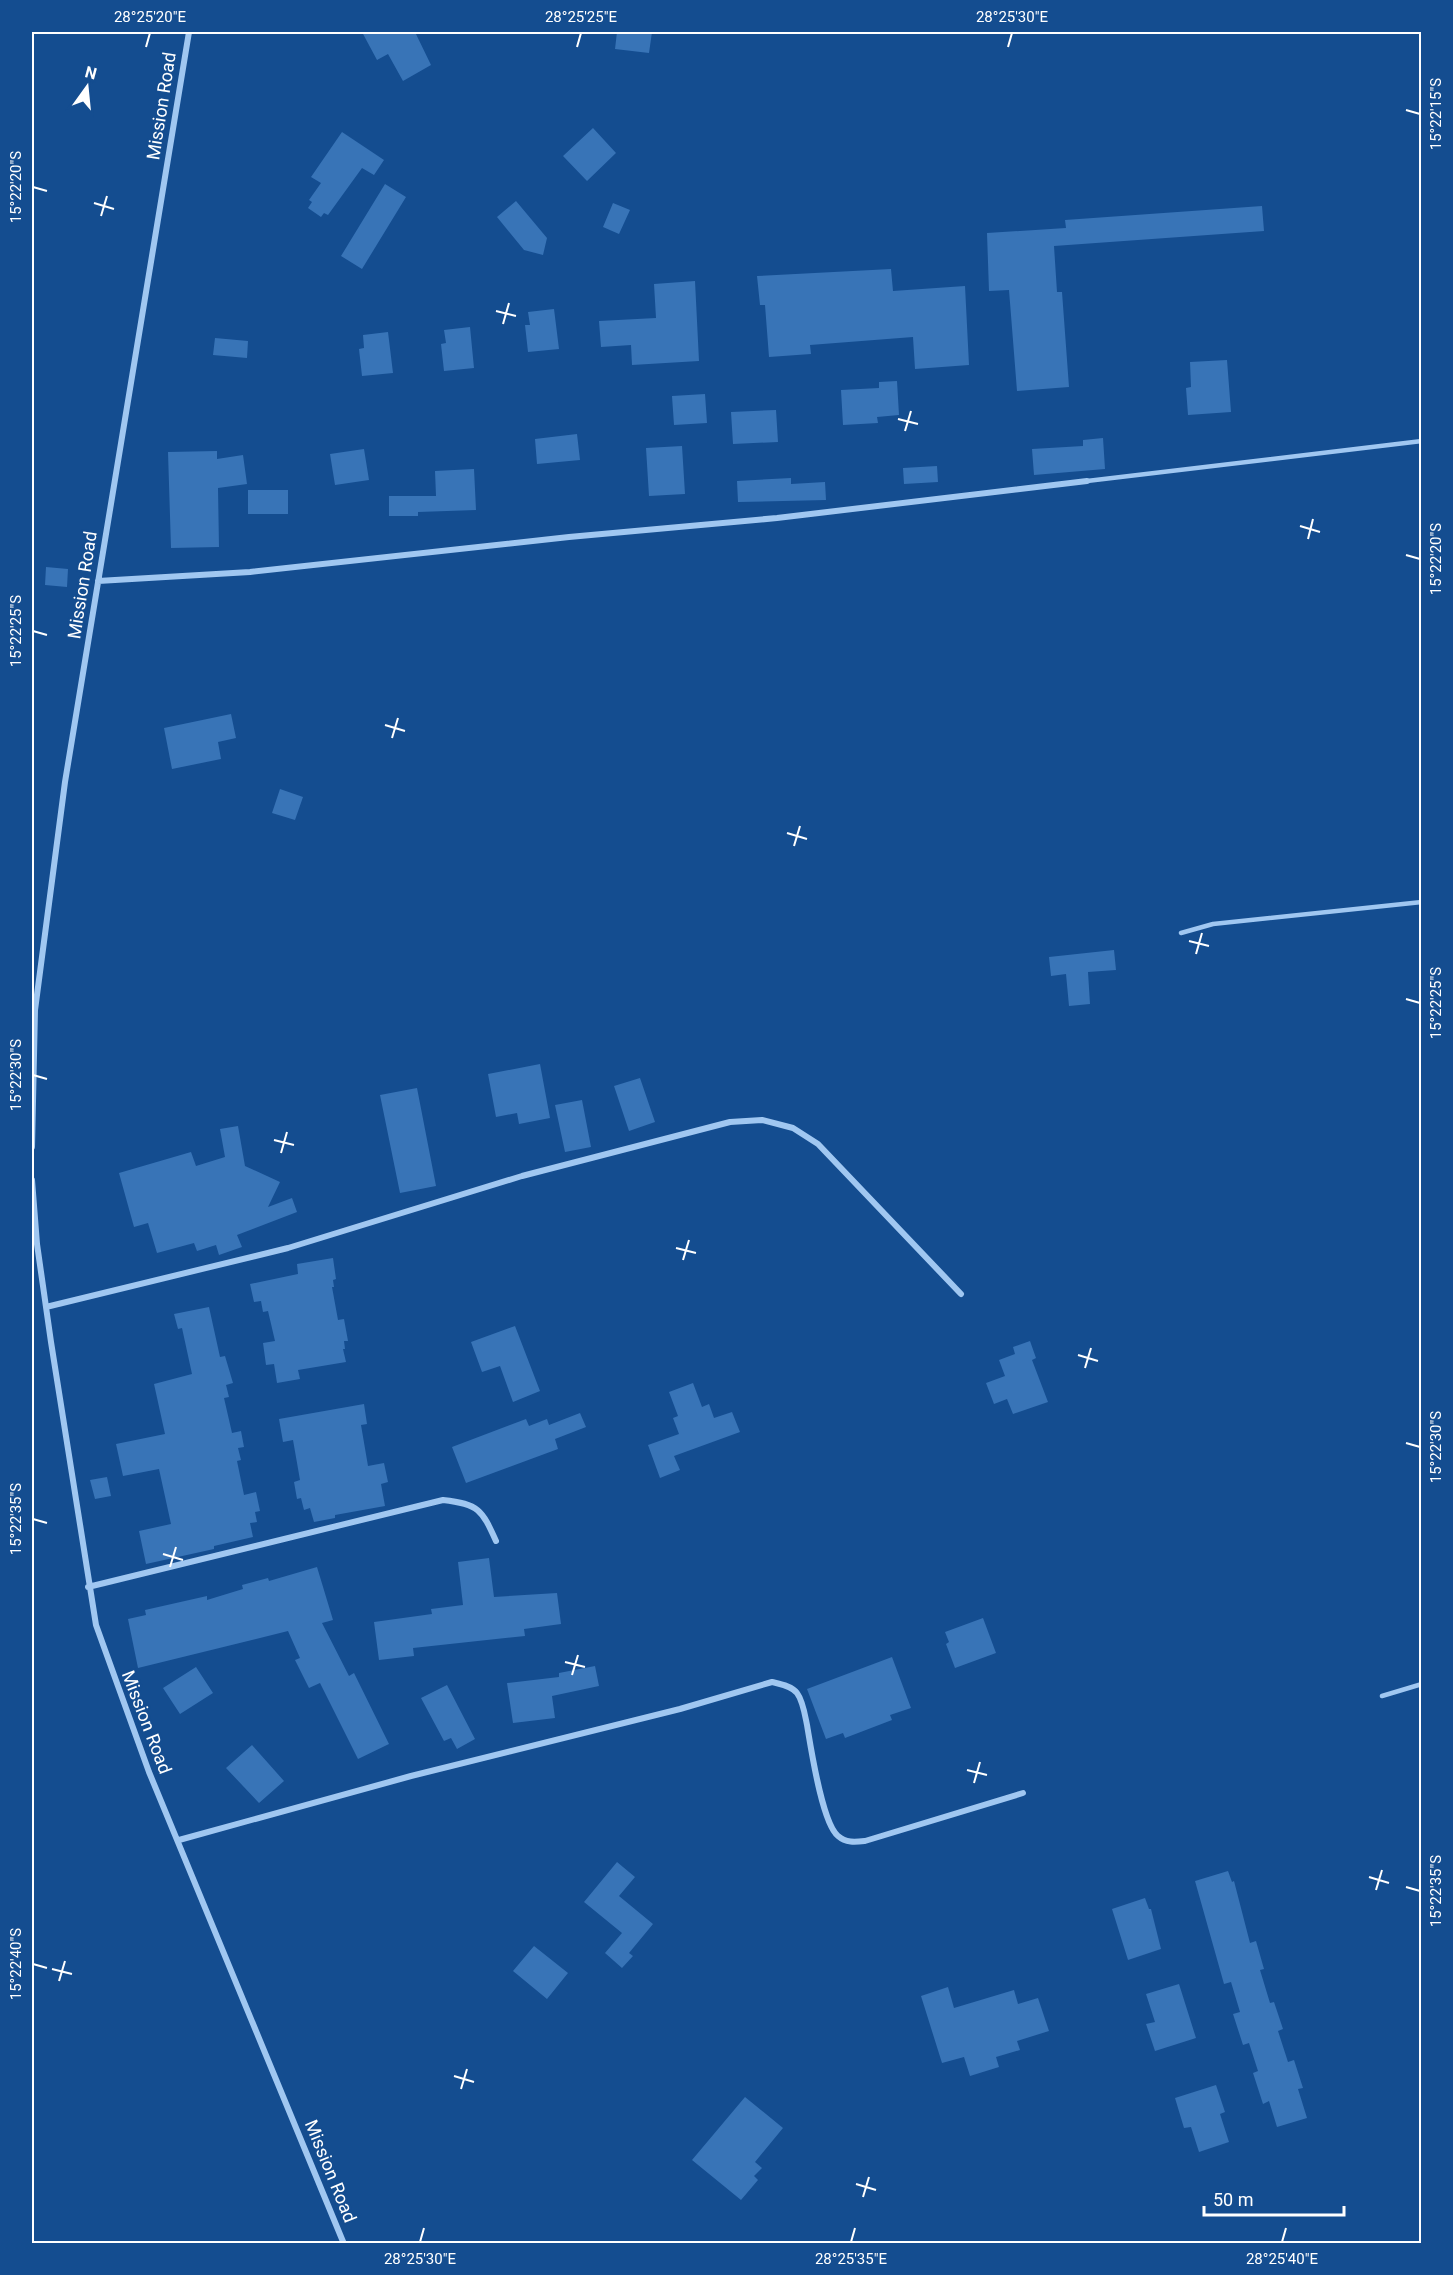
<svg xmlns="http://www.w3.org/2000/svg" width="1453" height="2275" font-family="Roboto,sans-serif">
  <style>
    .building { fill: #3874b7 }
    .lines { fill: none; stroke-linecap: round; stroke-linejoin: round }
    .lane { stroke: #a0c7f1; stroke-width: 4.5 }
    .street { stroke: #a0c7f1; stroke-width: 6 }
    .ticks { fill: none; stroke: #fff; stroke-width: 2 }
    .labels { text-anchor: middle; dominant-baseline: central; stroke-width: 4.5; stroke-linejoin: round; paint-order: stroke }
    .street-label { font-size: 18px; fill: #fff; stroke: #144d90 }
    .neatline { fill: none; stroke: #fff; stroke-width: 2 }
    .ticks-label { font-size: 15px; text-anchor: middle; fill: #fff }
  </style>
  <rect width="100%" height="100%" fill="#144d90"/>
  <path class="building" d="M362,32h53l16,33 -28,16 -15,-27 -11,6z
    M617,32h35l-3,21 -34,-4z
    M593,128l23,25 -29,28 -24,-25z
    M342,132l42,28 -10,15 -12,-7 -34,47 -4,-2 -3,4 -13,-9 4,-6 -3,-2 12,-17 -10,-6z
    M385,184l21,13 -44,72 -21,-13z
    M516,201l31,37 -4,17 -19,-5 -27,-33z
    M613,203l17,7 -11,24 -16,-7z
    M1262,206l2,25 -210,15 3,46h5l7,95 -52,4 -8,-101 -20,1 -2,-58 79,-5 -1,-8z
    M891,269l2,22 72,-5 4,79 -54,4 -2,-32 -103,8 1,9 -42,3 -4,-52h-5l-3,-29z
    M695,281l4,80 -67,4 -1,-20 -30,2 -2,-26 57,-3 -2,-34z
    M554,309l5,40 -31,3 -3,-27h5l-2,-13z
    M470,327l4,41 -30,3 -3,-27 5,-1 -2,-13z
    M388,332l5,41 -31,3 -3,-27 5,-1 -1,-13z
    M215,338l33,3 -1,17 -34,-3z
    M1227,360l4,52 -43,3 -2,-27 5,-1 -1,-25z
    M897,381l2,34 -22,2 1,6 -35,2 -2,-35 38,-2v-6z
    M705,394l2,29 -33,2 -2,-29z
    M776,410l2,32 -45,2 -2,-32z
    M577,434l3,26 -43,4 -2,-25z
    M1103,438l2,31 -71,6 -2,-26 51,-3v-6z
    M682,446l3,48 -36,2 -3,-48z
    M364,449l5,31 -34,5 -5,-31z
    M217,451v8l26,-4 4,29 -29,4 1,59 -48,1 -3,-96z
    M937,466l1,16 -34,2 -1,-16z
    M474,469l2,41 -58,2v4h-29v-20h47l-1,-25z
    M791,478v6l34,-2 1,18 -88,2 -1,-21z
    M248,490h40v24h-40z
    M46,567l22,2 -1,18 -22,-2z
    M231,714l5,24 -18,4 3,17 -49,10 -8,-41z
    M280,789l23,8 -8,23 -23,-7z
    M1114,950l2,20 -28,2 2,32 -21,2 -3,-32 -15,2 -2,-19z
    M540,1064l10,54 -31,6 -2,-11 -21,4 -8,-43z
    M640,1078l15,44 -26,9 -15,-45z
    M417,1088l19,98 -36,7 -20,-98z
    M582,1100l9,47 -26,5 -10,-47z
    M238,1126l7,40 35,16 -12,25 24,-9 5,14 -60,23 5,12 -23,8 -3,-10 -19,6 -3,-8 -37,10 -9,-30 -14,4 -15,-54 72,-21 5,14 29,-9 -5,-28z
    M333,1258l3,21 -3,1 1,7h-2l6,33 6,-1 4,22h-4l1,8h-2l3,13 -48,8 2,9 -23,4 -3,-19 -8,1 -3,-22 12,-2 -7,-30 -5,1 -2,-11 -7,1 -4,-18 48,-10 -1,-10z
    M209,1307l11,50 5,-1 8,27 -7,2 3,12 -5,1 8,35 9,-2 3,16 -6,1 3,12 -4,1 7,34 12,-3 4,19 -5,1 2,10 -7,1 3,14 -39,9v3l-68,15 -7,-33 32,-7 -12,-55 -36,7 -7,-32 49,-10 -11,-50 38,-10 -10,-46 -4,1 -4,-15z
    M515,1326l25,65 -27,11 -13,-36 -18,6 -11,-30z
    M1030,1341l6,17 -4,2 16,42 -35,12 -6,-15 -13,5 -8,-21 19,-7 -6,-16 16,-6 -2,-7z
    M693,1383l9,24 7,-3 5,14 18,-6 8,20 -66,24 6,14 -20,8 -12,-33 31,-11 -6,-16 5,-2 -9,-24z
    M364,1404l3,20 -6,1 7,41 16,-3 4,19 -7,2 4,22 -50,9v3l-21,4 -4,-14 -6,2 -3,-12 -4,1 -3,-17 6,-2 -7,-40 -10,2 -4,-23z
    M580,1413l6,14 -31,12 3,10 -92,34 -14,-36 74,-28 3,7 18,-7 2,6z
    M107,1477l4,19 -16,3 -5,-19z
    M489,1558l5,39 63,-4 4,31 -37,5 1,7 -112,12 1,8 -35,4 -5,-38 58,-8 -1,-5 32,-4 -5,-43z
    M317,1567l16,53 -11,3 27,53 5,-3 35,71 -31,15 -38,-76 -11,5 -14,-28 5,-2 -12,-27 -150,37 -10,-49 18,-4 -1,-5 62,-14v4l36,-11 -1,-4 26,-7 1,3z
    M983,1618l13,35 -41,15 -9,-24 3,-2 -4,-10z
    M892,1657l19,51 -21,7 2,5 -47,18 -2,-5 -17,6 -19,-50z
    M595,1666l4,20 -47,10 3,22 -42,5 -6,-40 52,-6v-4z
    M196,1667l17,26 -33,21 -17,-26z
    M447,1685l28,54 -18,10 -6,-11 -7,3 -23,-43z
    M252,1745l32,36 -25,22 -33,-35z
    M617,1862l18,15 -16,19 34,28 -24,29 4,3 -11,12 -17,-15 17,-20 -38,-31z
    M1228,1871l4,11 2,-1 16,62 6,-2 8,28 -4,1 10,33 4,-1 9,27 -5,2 10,31 6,-2 9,28 -5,1 9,29 -30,9 -8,-26 -6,3 -10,-31 5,-2 -9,-28 -6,2 -10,-31 7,-2 -9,-30 -7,2 -29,-103z
    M1145,1898l4,11h2l10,40 -33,11 -16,-51z
    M534,1946l34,27 -21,26 -34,-28z
    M1179,1984l17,54 -41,13 -9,-27 9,-2 -9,-28z
    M948,1987l6,21 60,-18 4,14 20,-6 11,33 -32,10 3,9 -24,7 3,10 -29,9 -6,-19 -22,6 -21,-67z
    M1216,2085l9,27 -5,2 9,28 -30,10 -8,-25 -7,1 -9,-30z
    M745,2097l38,31 -28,34 7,6 -8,8 4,4 -17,20 -49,-40z"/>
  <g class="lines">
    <path class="lane" d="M1087,481l335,-40
      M1181,933l32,-9 209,-22
      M1382,1696l40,-12"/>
    <path class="street" d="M98,581l152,-9 319,-35 208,-19 310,-37
      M32,1147l3,-137 30,-228 124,-750
      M32,1180l5,64 14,98 45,283 53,147 195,472
      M46,1307l242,-59 234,-72 208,-54 32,-2 31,8 25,16 143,150
      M88,1587l355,-87c36,4 39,10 53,41
      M179,1840l232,-64 269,-67 92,-27c8,2 20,4 25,11 6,8 8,22 10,32 4,23 15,98 31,111 8,7 17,6 27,5l158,-48"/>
  </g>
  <path class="ticks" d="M146,47l4,-14M577,47l4,-14M1008,47l4,-14M1406,110l14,4M33,187l14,4M94,203l20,6M101,216l6,-20M496,311l20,5M503,324l6,-21M898,419l20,5M905,431l6,-20M1300,526l20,6M1308,539l5,-20M1406,555l14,4M33,631l14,4M385,725l20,6M392,738l6,-20M787,833l20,6M794,846l6,-20M1189,941l20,5M1196,954l6,-21M1406,999l14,4M33,1075l14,4M274,1140l20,5M281,1153l6,-21M676,1248l20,5M683,1260l6,-20M1078,1355l20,6M1085,1368l6,-20M1406,1443l14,4M33,1519l14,4M163,1554l20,6M170,1567l6,-20M565,1662l20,5M572,1675l6,-20M967,1770l20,5M974,1783l6,-21M1369,1877l20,6M1406,1887l14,4M1376,1890l6,-20M33,1964l14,4M52,1969l20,5M59,1981l6,-20M454,2076l20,6M461,2089l6,-20M856,2184l20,6M863,2197l6,-20M420,2242l4,-14M851,2242l4,-14M1282,2242l4,-14"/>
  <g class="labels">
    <g class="street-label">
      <text transform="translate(161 106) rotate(-81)">Mission Road</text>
      <text transform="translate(82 585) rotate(-81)">Mission Road</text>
      <text transform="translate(147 1722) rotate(69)">Mission Road</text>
      <text transform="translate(331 2171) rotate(68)">Mission Road</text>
    </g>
  </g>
  <rect width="1453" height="2275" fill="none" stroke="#144d90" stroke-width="66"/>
  <g transform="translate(87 87) rotate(15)" stroke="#144d90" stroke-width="4.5" paint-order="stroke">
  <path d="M0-4.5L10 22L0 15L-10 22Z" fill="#ffffff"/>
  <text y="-9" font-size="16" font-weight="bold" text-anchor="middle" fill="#ffffff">N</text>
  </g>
  <path d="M1204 2206v9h140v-9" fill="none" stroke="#ffffff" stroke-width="3"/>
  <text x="1213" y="2206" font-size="18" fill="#ffffff" stroke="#144d90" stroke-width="4.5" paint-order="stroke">50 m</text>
  <rect x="33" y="33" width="1387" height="2209" class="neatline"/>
  <g class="ticks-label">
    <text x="150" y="22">28°25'20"E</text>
    <text x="581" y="22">28°25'25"E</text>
    <text x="1012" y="22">28°25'30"E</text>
    <text transform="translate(1436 114) rotate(-90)" y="5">15°22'15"S</text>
    <text transform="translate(16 187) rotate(-90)" y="5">15°22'20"S</text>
    <text transform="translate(1436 559) rotate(-90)" y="5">15°22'20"S</text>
    <text transform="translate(16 631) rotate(-90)" y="5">15°22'25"S</text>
    <text transform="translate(1436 1003) rotate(-90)" y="5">15°22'25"S</text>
    <text transform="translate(16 1075) rotate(-90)" y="5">15°22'30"S</text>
    <text transform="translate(1436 1447) rotate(-90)" y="5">15°22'30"S</text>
    <text transform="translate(16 1519) rotate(-90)" y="5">15°22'35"S</text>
    <text transform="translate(1436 1891) rotate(-90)" y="5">15°22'35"S</text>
    <text transform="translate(16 1964) rotate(-90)" y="5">15°22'40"S</text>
    <text x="420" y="2264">28°25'30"E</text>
    <text x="851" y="2264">28°25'35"E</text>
    <text x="1282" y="2264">28°25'40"E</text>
  </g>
</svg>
